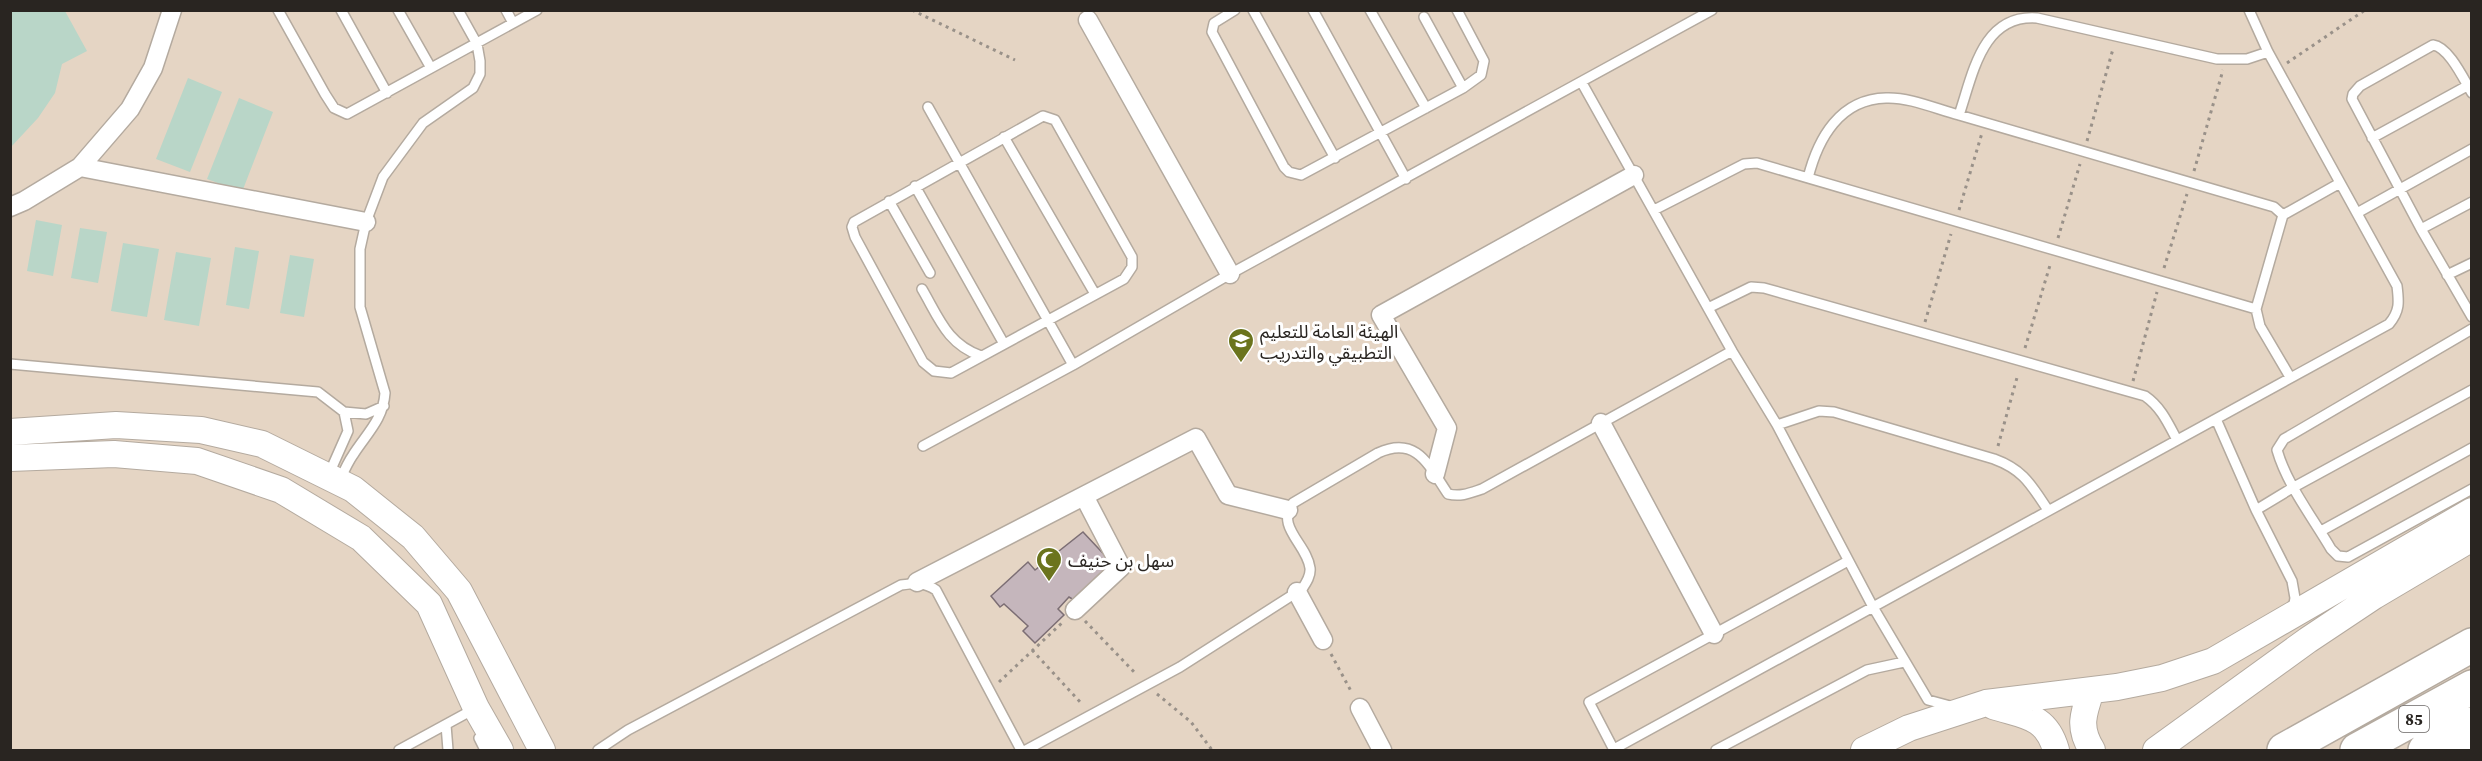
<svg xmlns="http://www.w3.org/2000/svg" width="2482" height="761" font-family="'Source Serif 4','Noto Sans Arabic',serif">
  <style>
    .built { fill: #e5d5c4 }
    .pitch { fill: #b9d6c8 }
    .building { fill: #c5b6bc; stroke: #7c6e74; stroke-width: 1.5 }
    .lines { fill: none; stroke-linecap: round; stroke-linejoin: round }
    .lane-casing { stroke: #b4aa9f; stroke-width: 12 }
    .street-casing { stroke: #b4aa9f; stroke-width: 21 }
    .secondary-casing { stroke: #b4aa9f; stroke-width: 28 }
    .highway-casing { stroke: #b4aa9f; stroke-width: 36 }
    .path { stroke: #999189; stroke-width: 3; stroke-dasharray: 3 4.5; stroke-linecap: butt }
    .lane { stroke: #fff; stroke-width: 9 }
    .street { stroke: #fff; stroke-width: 18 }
    .secondary { stroke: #fff; stroke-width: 26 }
    .highway { stroke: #fff; stroke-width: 33 }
    .labels { text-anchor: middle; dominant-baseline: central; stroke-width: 6; stroke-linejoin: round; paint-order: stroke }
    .shield { fill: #fff; stroke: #696664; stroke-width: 1.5 }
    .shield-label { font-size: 16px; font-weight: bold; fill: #292521 }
    .poi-label { font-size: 18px; fill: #292521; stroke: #fff; text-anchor: start }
  </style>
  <rect width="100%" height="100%" fill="#ede2d7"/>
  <path class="built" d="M10,11h2461v739h-2460z"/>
  <path class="pitch" d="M10,11h55l22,40 -25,13 -7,29 -17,25 -27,29z
    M188,78l34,14 -32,80 -34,-13z
    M239,98l34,14 -31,80 -35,-13z
    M36,220l26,5 -9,51 -26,-5z
    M80,228l27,4 -9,51 -27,-5z
    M123,243l36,6 -12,68 -36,-6z
    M235,247l24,4 -10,58 -23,-4z
    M176,252l35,6 -12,68 -35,-6z
    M290,255l24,4 -10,58 -24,-4z"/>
  <path class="building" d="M1083,532l30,32 -39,36 -5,-3 -11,12 6,6 -29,28 -12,-12 5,-5 -24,-22 -4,3 -9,-11 37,-34 7,8z"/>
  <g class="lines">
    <defs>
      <path id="lane" d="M278,10l47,84 9,14 13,6 190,-104
        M341,10l46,83
        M398,10l33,58
        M506,10l7,13
        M1235,10l-21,13 -2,9 72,135 5,5 12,3 162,-87 18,-13 3,-14 -27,-51
        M1253,10l82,148
        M1313,10l93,169
        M1370,10l56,98
        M1424,17l39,71
        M1582,83l150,268 45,74 96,182 55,93 26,7
        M2472,93c-8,-13 -23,-46 -39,-48l-73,41 -7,8 -1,5 69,130 51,88
        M928,107l145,258
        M1959,115c14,-41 23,-101 78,-97l180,41h30l21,-7
        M1043,116l12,4 77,137v10l-8,12 -173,94 -17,-2 -11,-9 -68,-125 -3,-10 2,-5z
        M1004,137l91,157
        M2372,138l95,-52
        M1808,178c10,-40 32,-79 78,-80 24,-1 50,11 73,17l315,92 9,8
        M915,186l89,158
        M889,201l41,72
        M1654,210l90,-46 13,-1 499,146
        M2357,213l115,-64
        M2283,215l-27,94 4,17 30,51
        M2283,215l57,-32
        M2421,229l51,-27
        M2447,275l25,-12
        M922,289c17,29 25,55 59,67
        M1708,308l43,-21 13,1 381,108c16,11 23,27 32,44
        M2472,329l-188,110 -7,11c10,35 36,68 54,99l7,7 10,1 124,-68
        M10,364l308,28 26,20 4,19 -19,43
        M344,412l22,2 18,-8
        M2216,419l40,91 36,71 3,17 -2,12
        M1777,425l42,-14 15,1 160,47c30,11 37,26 54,51
        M923,446l150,-81 157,-91 482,-264
        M340,480c4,-9 8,-18 13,-25 14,-22 30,-35 32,-62l-25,-86v-58l6,-27 17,-45 40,-54 50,-35 7,-14v-13l-3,-17 -19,-34
        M2256,510l38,-23 178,-97
        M2321,531l151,-83
        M446,725l2,25
        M479,738l6,12
        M1614,749l775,-425c11,-13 10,-22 8,-38l-129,-234 -19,-42
        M399,750l77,-42
        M598,750l30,-20 273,-145c14,-2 23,-3 35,5l85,160
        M1026,750l154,-83 122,-78c4,-6 9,-13 8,-21 -3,-24 -35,-41 -17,-65l85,-50c39,-18 51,13 70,41 13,3 22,-1 34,-5l250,-138
        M1614,750l-25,-48 259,-141
        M1716,750l151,-80 37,-8"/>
      <path id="street" d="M1088,20l142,254
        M80,167l286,55
        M10,207l14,-6 56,-34 50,-58 23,-41 19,-58
        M1601,423l113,211
        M1435,474l12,-46 -66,-113 253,-140
        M917,582l279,-144 32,57 60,15
        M1297,592l26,48
        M1075,610l46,-43 -37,-71
        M1360,708l22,42"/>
      <path id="secondary" d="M10,432l106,-7 85,5 61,14 91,45 60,48 46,54 83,159
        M10,458l104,-4 83,7 84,29 80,48 68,66 47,104 24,42
        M2091,691c-8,23 -13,37 1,59
        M1993,706c32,10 53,9 63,44
        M1864,750l45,-22 77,-25 131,-16 45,-9 51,-17 259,-150
        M2156,750l152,-110 66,-44 98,-58
        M2466,750l6,-3"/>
      <path id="highway" d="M2284,750l188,-105
        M2357,750l115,-63
        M2425,750l47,-26"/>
    </defs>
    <use href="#lane" class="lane-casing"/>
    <use href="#street" class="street-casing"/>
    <use href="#secondary" class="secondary-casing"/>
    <use href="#highway" class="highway-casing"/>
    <path class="path" d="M912,10l103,50
      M2287,63l78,-53
      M2087,141l26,-92
      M2194,171l29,-101
      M1959,210l23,-77
      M2058,238l22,-74
      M2164,268l23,-74
      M1925,322l26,-88
      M2025,348l26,-86
      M2133,381l24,-89
      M1998,446l20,-72
      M1085,621l52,54
      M1032,650l50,54
      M1331,654l21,39
      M999,682l65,-61
      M1157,694l34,28 21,28"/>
    <use href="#lane" class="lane"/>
    <use href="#street" class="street"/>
    <use href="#secondary" class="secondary"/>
    <use href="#highway" class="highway"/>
  </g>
  <defs>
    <symbol id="university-pin" viewBox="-11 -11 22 30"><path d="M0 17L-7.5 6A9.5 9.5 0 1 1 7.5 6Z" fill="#6b741d" stroke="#fff"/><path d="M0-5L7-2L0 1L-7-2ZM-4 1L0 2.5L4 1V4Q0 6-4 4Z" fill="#fff"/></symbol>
    <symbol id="mosque-pin" viewBox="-11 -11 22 30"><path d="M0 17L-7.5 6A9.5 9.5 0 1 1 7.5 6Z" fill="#6b741d" stroke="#fff"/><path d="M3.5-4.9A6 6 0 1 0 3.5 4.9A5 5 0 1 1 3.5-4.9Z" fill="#fff"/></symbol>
  </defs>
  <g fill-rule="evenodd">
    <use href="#university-pin" x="1226" y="326" width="30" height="40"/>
    <use href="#mosque-pin" x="1034" y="545" width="30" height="40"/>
  </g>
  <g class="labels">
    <rect class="shield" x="2399" y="706" width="30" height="26" rx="4.5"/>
    <g class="shield-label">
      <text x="2414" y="719">85</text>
    </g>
    <g class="poi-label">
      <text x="1260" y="331">الهيئة العامة للتعليم<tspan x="1260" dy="21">التطبيقي والتدريب</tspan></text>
      <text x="1068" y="560">سهل بن حنيف</text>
    </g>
  </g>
  <rect width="2482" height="761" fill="none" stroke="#292521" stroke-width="24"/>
</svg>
